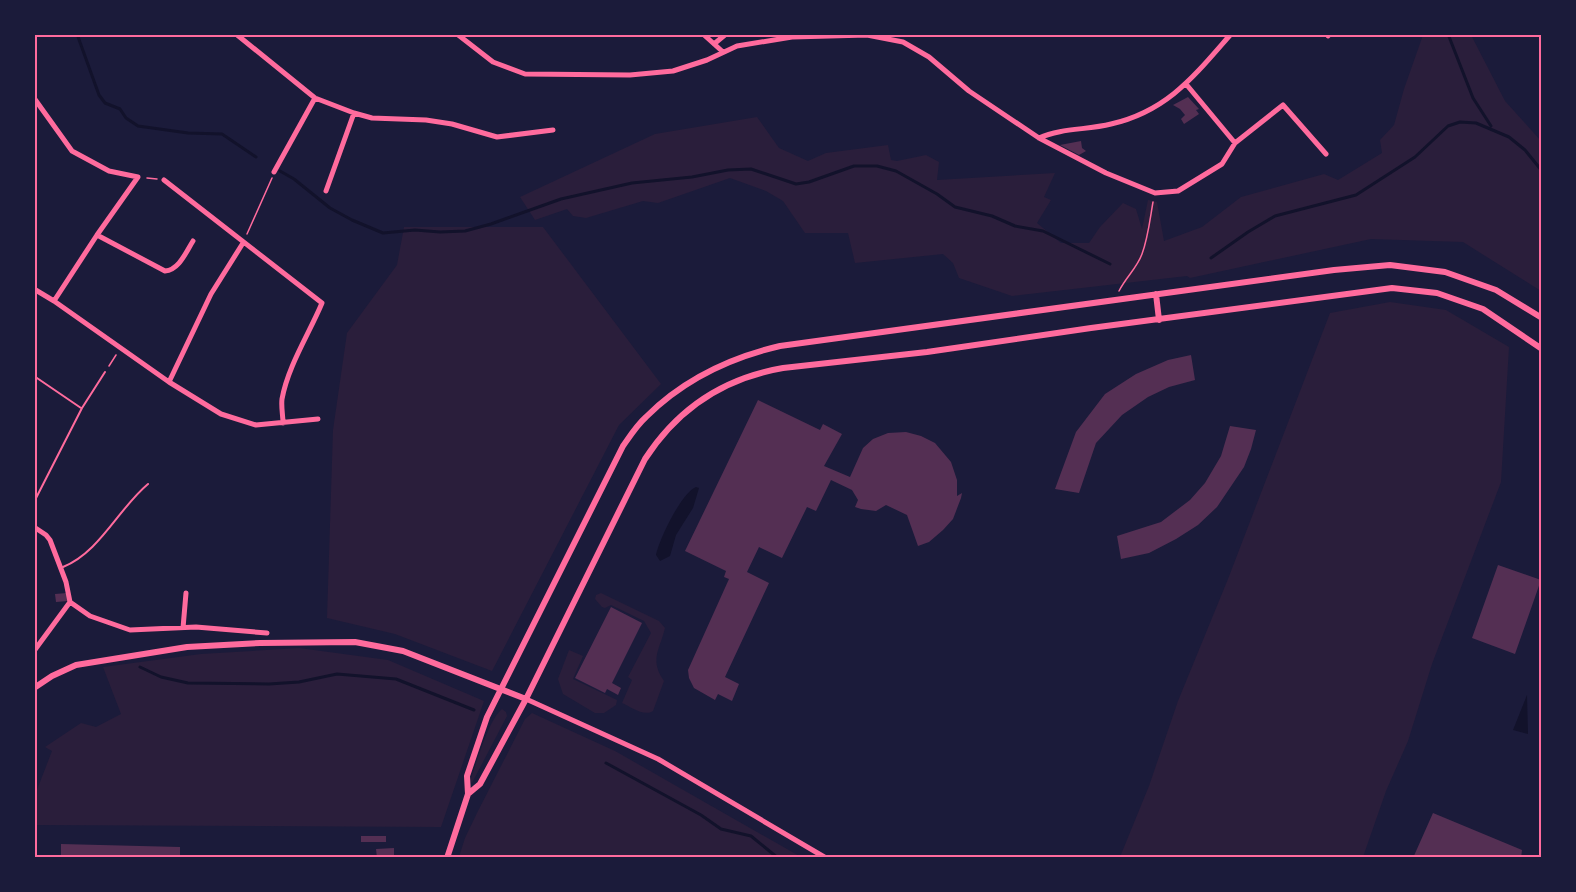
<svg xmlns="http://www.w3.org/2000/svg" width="1576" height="892" font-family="'Playfair Display',serif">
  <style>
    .green { fill: #2a1e3b }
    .water { fill: #12122b }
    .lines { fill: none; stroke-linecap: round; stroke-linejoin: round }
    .stream { stroke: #12122b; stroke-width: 3 }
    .building { fill: #542f53 }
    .path { stroke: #ff6b9d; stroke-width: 1.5 }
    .service { stroke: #ff6b9d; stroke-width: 2 }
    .minor { stroke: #ff6b9d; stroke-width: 5 }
    .tertiary { stroke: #ff6b9d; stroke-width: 6 }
    .neatline { fill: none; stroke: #ff6b9d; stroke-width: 2 }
  </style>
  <rect width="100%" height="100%" fill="#1b1b3a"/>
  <path class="green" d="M1423,35h48l34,66 36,40v150l-78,-49 -92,-3 -181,39 -3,-2 -175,20 -53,-18 -6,-15 -10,-9 -88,9 -7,-30h-43l-22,-32 -17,-10 -36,-13 -72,25 -15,-2 -57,17 -13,-2 -6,-7 -32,11 -15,-23 135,-63 102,-17 22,31 29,13 18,-8 62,-8 3,15 6,1 29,-6 13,7 -2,18 118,-7 -11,24 7,3 -14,23 24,20h28l11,-16 23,-24 13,6 6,20 6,-29 9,2 7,39 38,-14 39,-30 83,-23 14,6 44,-27 -2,-13 14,-15 10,-36z
    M404,227h139l118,157 -42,41 -127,246 -97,-37 -68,-16 6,-188 14,-97 50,-68z
    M1390,302l56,8 63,37 -8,135 -69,182 -24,77 -22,50 -23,66h-243l29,-71 29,-85 50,-122 102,-266z
    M601,593l58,28 6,7c-5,21 -16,32 -1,53l-11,30c-9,6 -22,-4 -31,-8l10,-23 -4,-3 23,-44 -7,-12 -33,-16 -6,3 -3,-1 -7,-8 1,-4z
    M299,648l89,12 96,41 -43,126 -406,-2v-30l17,-44 -7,-4 36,-24 15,4 25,-13 -18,-47 98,-13z
    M569,650l14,6 -10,23 44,21 -1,5 -12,8h-9l-32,-19 -5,-15z
    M502,709l4,3 1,4 -35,67 -2,-2c6,-17 19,-62 32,-72z
    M532,713l83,38 186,106h-342l6,-19 12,-25 48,-94z"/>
  <path class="water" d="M696,487l3,1 -6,20 -17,27 -6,21 -10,5 -4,-6c3,-15 25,-62 40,-68z
    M1527,695l1,39 -15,-4z"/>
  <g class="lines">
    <path class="stream" d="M77,34l22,61 6,8 15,6 6,9 12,8 50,7 34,1 34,23
      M1448,34l25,64 18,28
      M280,171l14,8 36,29 22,12 31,13 32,-3 25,2 25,-1 26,-7 70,-25 71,-16 60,-6 36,-7 23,-1 45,15 13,-2 45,-16h23l19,5 41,23 18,13 37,9 23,10 28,5 67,33
      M1211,258l37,-26 27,-16 81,-21 59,-38 33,-31 12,-4 16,1 33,14 16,13 17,21
      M140,667l21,10 27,6 81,1 30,-2 38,-8 59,5 78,31
      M606,763l95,52 20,14 30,7 27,22"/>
  </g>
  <path class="building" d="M1188,97l11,12 -3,1 3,4 -15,10 -3,-5 4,-4 -5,-6 -7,-4z
    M1081,141l1,7 4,3 -7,4 -19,-10z
    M1191,355l4,25 -26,7 -21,10 -26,18 -26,28 -17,50 -24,-4 21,-57 29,-38 31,-20 32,-14z
    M758,400l62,30 3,-6 19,10 -18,32 26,11 13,-29 10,-9 15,-6 18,-1 15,4 14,7 16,19 6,18v16l5,-3 -1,5 -8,21 -10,11 -14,12 -11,4 -11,-31 -21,-10 -10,6 -15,-2 -6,-2 3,-7 -6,-10 -21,-10 -15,31 -9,-4 -25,51 -23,-11 -12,25 22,11 -44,94 14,7 -7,17 -14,-7 -3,6 -21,-12 -5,-10 -1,-8 41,-91 -5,-2 2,-6 -41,-20z
    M1230,426l26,4 -5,19 -7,18 -27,40 -19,18 -22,14 -27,14 -28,6 -4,-23 44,-14 29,-22 15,-17 16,-27z
    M1498,565l43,15 -26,74 -43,-16z
    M67,593l1,8 -12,1 -1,-8z
    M611,607l31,16 -30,60 9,5 -3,7 -11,-6 -2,4 -30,-15z
    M1433,813l89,37 -1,8h-108z
    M361,836h25v6h-25z
    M61,844l119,3v11h-119z
    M394,848v10h-17l-1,-9z"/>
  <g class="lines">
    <path class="path" d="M147,178l10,1
      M247,234l25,-56
      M1119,291c7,-14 18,-23 23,-37 6,-16 8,-35 11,-52
      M109,366l7,-11"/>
    <path class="service" d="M34,376l47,32
      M34,502l48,-94 23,-36
      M63,567c37,-15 55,-58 85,-83"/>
    <path class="minor" d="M236,34l79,64 39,15 18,5 54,2 26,4 45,13 56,-7
      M457,34l36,28 32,12 105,1 43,-4 34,-11 30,-14 55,-9 75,-2 36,7 26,15 40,34 70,47 67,35 49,20 23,-2 44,-27 13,-21 48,-38 43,49
      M703,34l20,18
      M1327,34l1,2
      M714,44l12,-10
      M1186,84l49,59
      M34,98l38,53 37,20 29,6 -41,58 -43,66
      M1039,138c22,-10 48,-8 72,-14 57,-13 84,-49 120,-90
      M274,172l41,-74
      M164,180l158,123c-13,31 -34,63 -40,96 -1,8 1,17 1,24
      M326,191l28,-78
      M97,235l68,36c14,-1 21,-19 28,-30
      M34,289l20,12 115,81 52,32 35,11 62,-6
      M169,382l42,-88 32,-51
      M34,527l12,8 4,5 16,42 4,20 20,14 40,14 66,-3 71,6
      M183,628l3,-35
      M34,651l36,-49
      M526,699l132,60 168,99"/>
    <path class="tertiary" d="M1156,294l3,26
      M1542,678v79
      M34,688l18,-12 24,-11 111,-18 73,-4 95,-1 48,9 123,48
      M468,794l12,-10 46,-85 119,-240c33,-51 79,-81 138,-91l144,-16 164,-24 301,-40 45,5 46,16 59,40
      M447,858l21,-64 -1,-18 20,-59 136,-271c7,-10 14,-21 23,-29 37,-37 83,-59 134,-71l554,-76 56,-5 55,7 51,18 46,28"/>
  </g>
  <rect width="1576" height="892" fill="none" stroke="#1b1b3a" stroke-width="72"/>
  <rect x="36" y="36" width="1504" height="820" class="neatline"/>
</svg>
